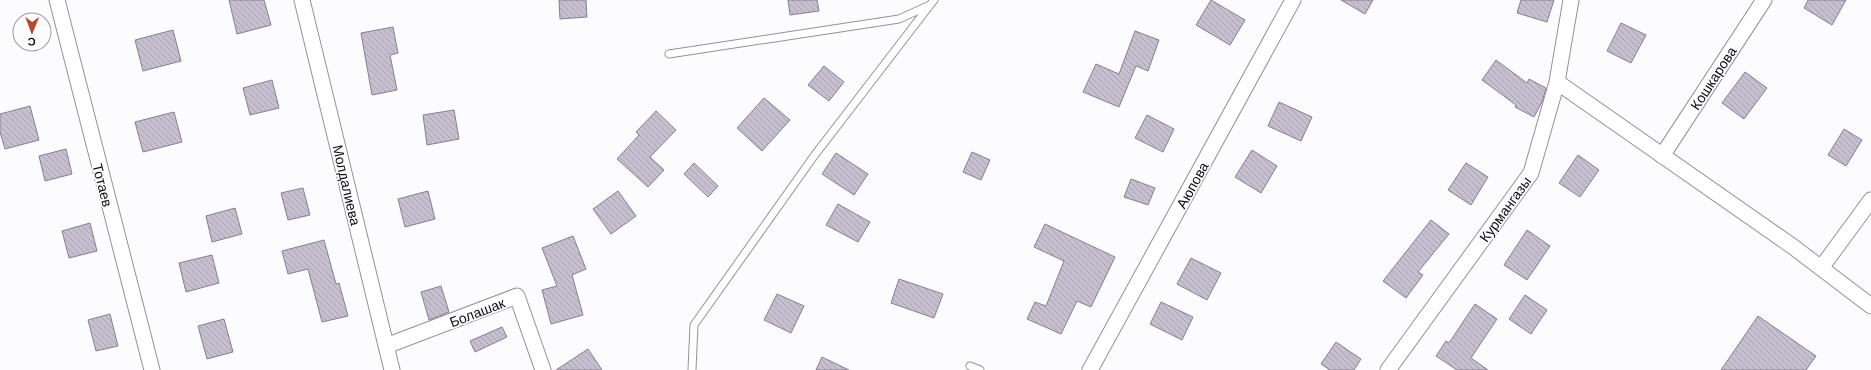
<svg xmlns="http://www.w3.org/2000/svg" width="1871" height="370" font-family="Barlow,sans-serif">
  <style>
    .building { fill: url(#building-back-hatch); stroke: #867f8f }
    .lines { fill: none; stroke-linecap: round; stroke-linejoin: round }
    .service-casing { stroke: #968f9f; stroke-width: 9 }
    .minor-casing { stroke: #968f9f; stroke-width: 17 }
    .service { stroke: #fff; stroke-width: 7 }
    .minor { stroke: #fff; stroke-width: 15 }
    .labels { text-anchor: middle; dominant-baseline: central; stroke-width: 3.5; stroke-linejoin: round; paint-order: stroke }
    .street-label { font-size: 14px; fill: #0f0c12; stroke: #fcfbfe }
  </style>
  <defs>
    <pattern id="building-back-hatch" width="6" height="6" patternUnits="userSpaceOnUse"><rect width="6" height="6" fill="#c6bfd0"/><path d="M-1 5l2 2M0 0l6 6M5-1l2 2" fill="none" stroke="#a9a3b2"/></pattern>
  </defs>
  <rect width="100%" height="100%" fill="#fcfbfe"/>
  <path class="building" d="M229,0h35l7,25 -34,9z
    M559,0h27l1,17 -27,2z
    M788,0h29l2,11 -29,4z
    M1211,0l34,20 -15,25 -34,-20z
    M1341,0h32l-8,14z
    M1521,0h33l-7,22 -30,-9z
    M1808,0h38l-14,25 -28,-17z
    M1621,23l25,12 -15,28 -24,-12z
    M393,27l5,26 -8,2 7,35 -25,5 -11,-62z
    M173,30l8,31 -38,10 -8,-31z
    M1135,31l24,9 -11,31 -12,-5 -17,41 -36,-15 13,-28 23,10z
    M1496,60l31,23 2,-4 17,9 -4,14 -8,15 -19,-10 1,-2 -34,-25z
    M824,66l20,16 -15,19 -21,-16z
    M1745,72l22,16 -23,31 -22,-16z
    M272,80l7,28 -29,7 -7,-27z
    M764,98l26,22 -28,31 -25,-23z
    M1279,102l33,15 -11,24 -33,-15z
    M30,106l9,34 -34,9 -5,-17v-18z
    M454,110l5,29 -32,6 -4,-30z
    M656,111l20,19 -26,27 14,13 -16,17 -31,-28 22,-24 -3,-3z
    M174,112l8,30 -39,10 -8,-30z
    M1147,115l27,14 -11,23 -28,-14z
    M1844,129l18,11 -16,26 -18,-11z
    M66,149l6,25 -27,7 -6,-25z
    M1252,150l25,16 -16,27 -26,-16z
    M972,152l18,8 -9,20 -18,-8z
    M836,153l32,21 -14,21 -32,-21z
    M1578,155l21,15 -19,27 -21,-14z
    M694,163l24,23 -10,11 -24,-23z
    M1466,163l22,14 -17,28 -23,-15z
    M1131,179l24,9 -7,17 -24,-8z
    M303,188l7,27 -22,5 -7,-27z
    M428,191l7,28 -30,8 -7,-28z
    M618,191l18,25 -25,18 -18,-25z
    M838,204l32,18 -12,20 -32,-17z
    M235,208l7,26 -30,8 -6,-26z
    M1431,220l18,14 -31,38 5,3 -17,23 -23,-17z
    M90,223l7,28 -28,7 -7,-27z
    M1045,224l70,33 -24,50 -14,-6 -16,33 -34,-15 8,-17 11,4 18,-45 -30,-14z
    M1527,230l23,16 -23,34 -23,-15z
    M573,236l13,33 -14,6 11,40 -32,9 -9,-34 15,-4 -15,-38z
    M324,240l12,44 3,-1 9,33 -26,6 -14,-53 -20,5 -6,-23z
    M212,255l7,28 -33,9 -7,-29z
    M1191,258l30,15 -14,27 -30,-16z
    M899,279l44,15 -9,24 -43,-15z
    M441,286l8,26 -20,8 -8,-28z
    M777,294l27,12 -13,27 -27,-13z
    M1525,295l22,15 -16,24 -22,-15z
    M1161,302l32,15 -11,23 -32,-16z
    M1475,304l22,15 -26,39 17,12h-31l-21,-14 10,-15 3,2z
    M110,314l8,32 -22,5 -8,-31z
    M1758,316l58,40 -10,14h-85z
    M224,319l9,33 -26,7 -9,-33z
    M502,327l5,10 -32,15 -5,-11z
    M1336,342l25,17 -7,11h-24l-9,-6z
    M588,349l14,21h-46z
    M822,357l27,13h-33z"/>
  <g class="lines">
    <defs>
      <path id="service" d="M669,54l230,-35 31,-14 4,-5
        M970,366l10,4
        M692,370l2,-45 120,-169 116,-151"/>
      <path id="minor" d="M57,0l95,370
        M302,0l90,370
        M1557,82l235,164 79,60
        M1662,156l102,-156
        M1821,268l50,-68
        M386,346l131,-50 26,74
        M1090,370l203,-370
        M1388,370l143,-197 26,-91 14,-82"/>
    </defs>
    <use href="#service" class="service-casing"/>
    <use href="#minor" class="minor-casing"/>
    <use href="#service" class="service"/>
    <use href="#minor" class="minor"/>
  </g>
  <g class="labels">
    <g class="street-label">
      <text transform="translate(1713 78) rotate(-57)">Кошкарова</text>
      <text transform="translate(103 185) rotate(76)">Тотаев</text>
      <text transform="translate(347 185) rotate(77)">Молдалиева</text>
      <text transform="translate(1192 185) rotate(-61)">Аюпова</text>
      <text transform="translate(1505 209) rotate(-54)">Курмангазы</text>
      <text transform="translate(477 312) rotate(-21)">Болашак</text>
    </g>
  </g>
  <g transform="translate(32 32) rotate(181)"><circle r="19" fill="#fcfbfe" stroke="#9d9ba0"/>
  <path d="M0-3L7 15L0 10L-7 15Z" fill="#b34c28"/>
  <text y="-6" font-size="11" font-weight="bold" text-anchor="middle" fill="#0f0c12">С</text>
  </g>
</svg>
